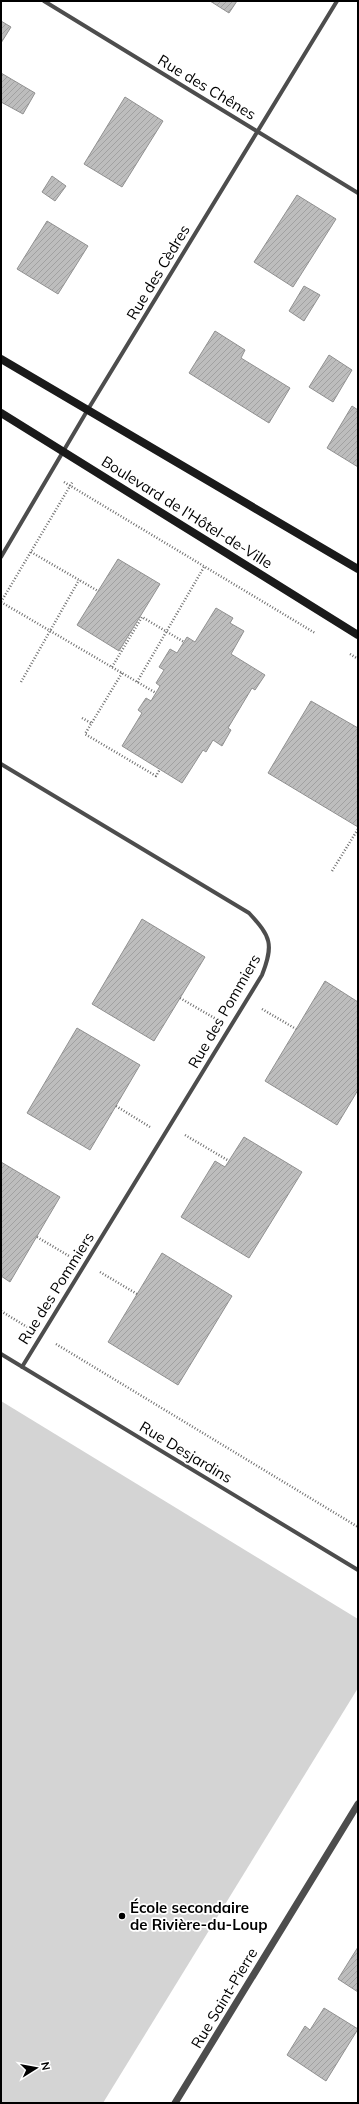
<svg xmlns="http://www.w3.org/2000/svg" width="359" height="2104" font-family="Mulish,sans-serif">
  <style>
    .grass { fill: #d4d4d4 }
    .building { fill: url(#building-hatch); stroke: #919191 }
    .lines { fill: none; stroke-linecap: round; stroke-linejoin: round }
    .path { stroke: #6f6f6f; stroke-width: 2.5; stroke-dasharray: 1 2; stroke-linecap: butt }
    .minor { stroke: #4d4d4d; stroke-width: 4 }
    .tertiary { stroke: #4d4d4d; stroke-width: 7 }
    .secondary { stroke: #1a1a1a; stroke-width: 8 }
    .poi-dot { fill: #000; stroke: #fff; stroke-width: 1.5 }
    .labels { text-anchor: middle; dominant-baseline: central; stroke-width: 3.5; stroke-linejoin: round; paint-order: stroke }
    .street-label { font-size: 15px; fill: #000; stroke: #fff }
    .poi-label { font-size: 15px; font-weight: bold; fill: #000; stroke: #fff; text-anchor: start }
  </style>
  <defs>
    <pattern id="building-hatch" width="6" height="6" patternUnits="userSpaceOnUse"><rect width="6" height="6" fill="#bdbdbd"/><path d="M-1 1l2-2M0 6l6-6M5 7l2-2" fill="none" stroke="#a1a1a1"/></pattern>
  </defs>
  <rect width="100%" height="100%" fill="#fff"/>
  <path class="grass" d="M1,1401l357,218v69l-255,415h-102z"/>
  <path class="building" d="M210,1h27l-8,12z
    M1,21l10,6 -10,16z
    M1,73l34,20 -12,21 -22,-12z
    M125,97l38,24 -41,66 -38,-23z
    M52,176l14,10 -11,15 -13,-9z
    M297,195l39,24 -43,68 -39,-25z
    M47,221l41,25 -30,48 -41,-25z
    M304,286l16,9 -16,26 -15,-10z
    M215,331l30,19 -4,8 49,30 -21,35 -80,-50z
    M329,355l23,15 -19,32 -24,-15z
    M352,406l6,4v57l-31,-19z
    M118,559l42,25 -41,67 -42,-26z
    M216,608l17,10 -3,5 14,8 -13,23 34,21 -10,15 -3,-2 -24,40 3,2 -9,16 -9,-6 -7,12 -3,-2 -21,33 -60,-37 20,-33 -4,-3 8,-12 5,3 9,-15 -4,-3 8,-13 -5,-3 11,-18 7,4 10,-16 8,5z
    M311,701l47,27v99l-90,-54z
    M142,919l63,38 -51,84 -62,-37z
    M325,981l33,21v88l-21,35 -72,-44z
    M77,1028l63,37 -50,85 -63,-37z
    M244,1137l58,35 -53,86 -68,-41 34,-56 10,6z
    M1,1162l59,35 -50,85 -9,-6z
    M162,1253l70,43 -54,89 -70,-43z
    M358,1947v45l-20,-13z
    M324,2008l34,21 -32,52 -39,-26 18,-29 5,4z"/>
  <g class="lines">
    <path class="path" d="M64,482l251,151
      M31,552l67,39
      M1,602l155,91
      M1,602l72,-121
      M350,654l8,5
      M112,667l30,-50 42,25
      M122,673l-37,61 71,42 4,-7
      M21,682l58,-102
      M137,682l67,-115
      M82,718l9,5
      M332,871l26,-42
      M180,998l36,21
      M262,1009l34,20
      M116,1106l34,21
      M185,1135l44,26
      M37,1237l32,19
      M100,1272l37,22
      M1,1311l26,16
      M56,1344l302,183"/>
    <path class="minor" d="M44,1l314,192
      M1,557l86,-146 250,-410
      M1,764l248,149c22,24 25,31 13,62l-240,392
      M1,1354l357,216"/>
    <path class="tertiary" d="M175,2103l183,-299"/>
    <path class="secondary" d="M1,359l357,210
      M1,413l357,222"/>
  </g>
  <circle class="poi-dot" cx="122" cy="1916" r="4"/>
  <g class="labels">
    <g class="street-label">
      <text transform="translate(207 87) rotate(31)">Rue des Chênes</text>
      <text transform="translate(158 272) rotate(-59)">Rue des Cèdres</text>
      <text transform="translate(187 512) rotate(32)">Boulevard de l'Hôtel-de-Ville</text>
      <text transform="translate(224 1011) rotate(-60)">Rue des Pommiers</text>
      <text transform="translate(56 1288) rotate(-58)">Rue des Pommiers</text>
      <text transform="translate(186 1452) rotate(31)">Rue Desjardins</text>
      <text transform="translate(224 1998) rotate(-59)">Rue Saint-Pierre</text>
    </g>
    <g class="poi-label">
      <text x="130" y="1907">École secondaire<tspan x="130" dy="17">de Rivière-du-Loup</tspan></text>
    </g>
  </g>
  <rect width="359" height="2104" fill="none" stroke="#000000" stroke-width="4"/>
  <g transform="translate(36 2068) rotate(79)" stroke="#ffffff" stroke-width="3" paint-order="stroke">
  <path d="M0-3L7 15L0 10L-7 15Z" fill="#000000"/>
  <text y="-6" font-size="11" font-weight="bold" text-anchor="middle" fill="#000000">N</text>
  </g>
</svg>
